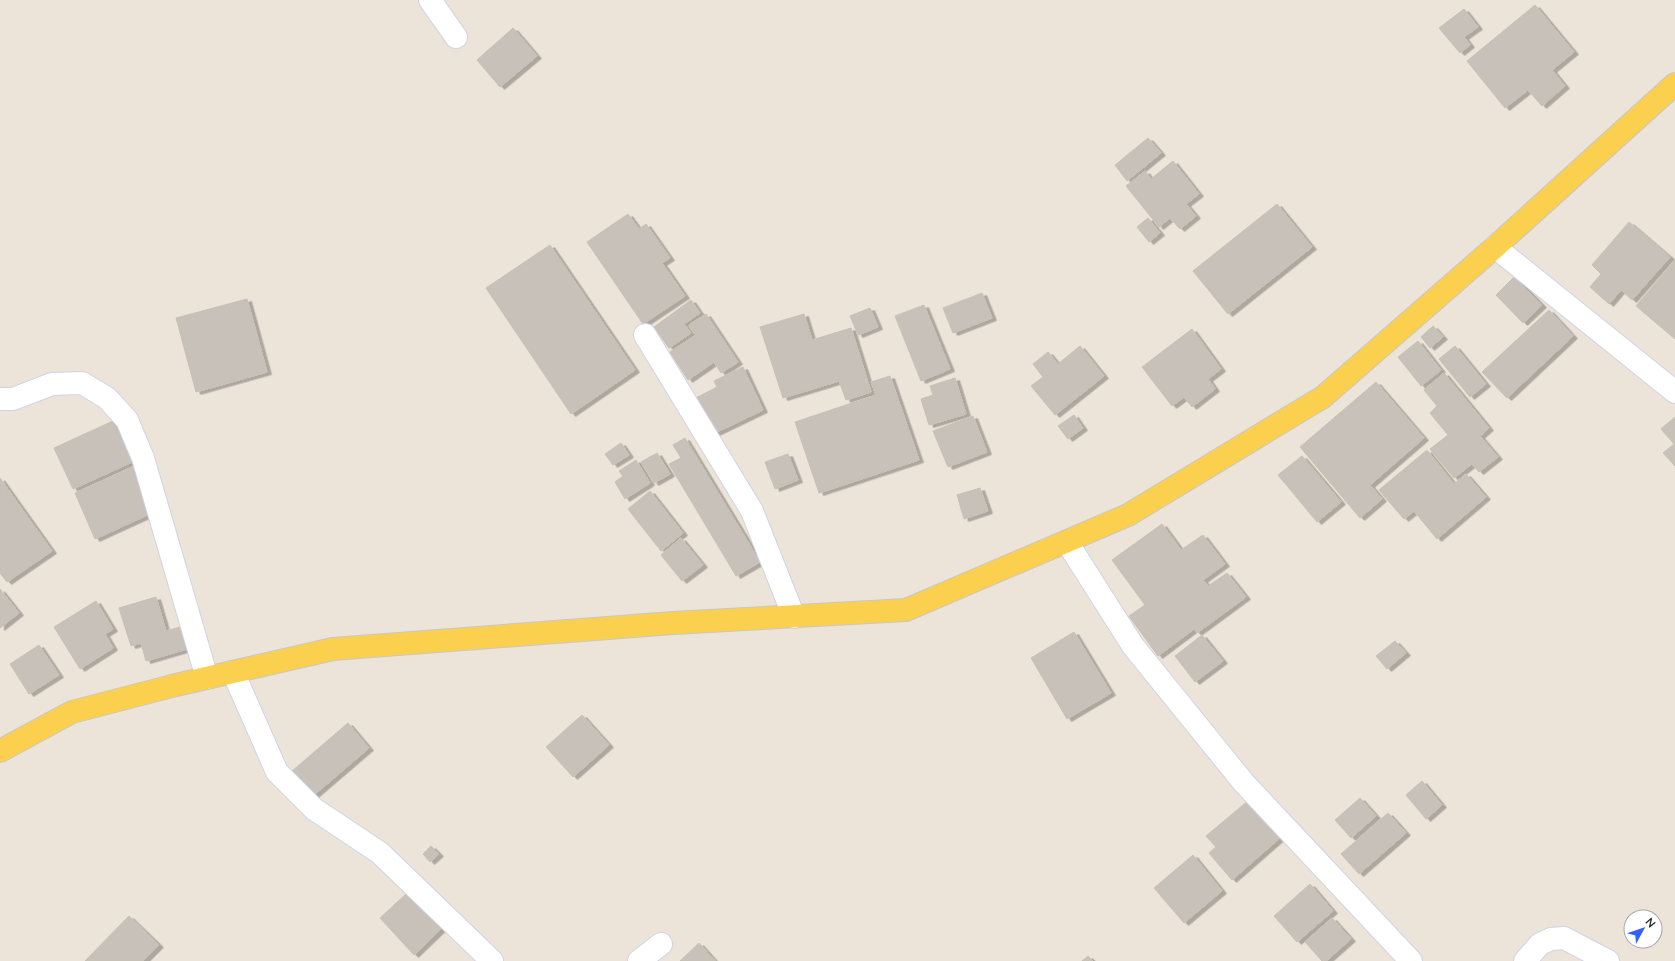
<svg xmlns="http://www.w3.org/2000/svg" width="1675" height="961" font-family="Lato,sans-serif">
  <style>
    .building { fill: #c8c1b9; stroke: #c8c0b3; filter: url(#shadow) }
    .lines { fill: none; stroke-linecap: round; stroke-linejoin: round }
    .minor-casing { stroke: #cfd3e4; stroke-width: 24 }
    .major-casing { stroke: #c7c7c7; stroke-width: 24 }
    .minor { stroke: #fff; stroke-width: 22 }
    .major { stroke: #fcd04f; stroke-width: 22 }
  </style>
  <defs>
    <filter id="shadow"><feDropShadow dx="4.5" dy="2.5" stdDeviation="0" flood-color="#0004"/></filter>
  </defs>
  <rect width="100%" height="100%" fill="#ede4d9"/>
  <path class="building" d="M1535,5l39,47 -22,18 13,16 -23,20 -14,-16 -23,18 -38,-47z
    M1464,9l14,18 -14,10 6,8 -10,8 -21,-25z
    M513,28l24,28 -37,31 -23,-27z
    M1148,138l13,15 -34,28 -12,-16z
    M1173,161l26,33 -13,10 10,12 -16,13 -10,-11 -11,9 -33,-41 19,-15 6,8z
    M1277,204l35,43 -84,67 -35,-43z
    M628,214l11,15 7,-5 24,34 -8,5 23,33 -42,28 -56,-82z
    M1148,218l12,15 -11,9 -12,-15z
    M1629,222l41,35 -38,43 -11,-10 -12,14 -19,-17 11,-13 -9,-9z
    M550,245l85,125 -64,44 -85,-126z
    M1675,260v79l-39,-33z
    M1514,277l28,28 -19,18 -27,-28z
    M982,293l10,25 -39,15 -10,-25z
    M247,299l20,73 -71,20 -20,-74z
    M691,300l9,13 -16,11 7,9 -22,15 -15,-21z
    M924,305l26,64 -29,12 -26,-65z
    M870,308l8,19 -20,8 -8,-19z
    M1549,310l24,26 -66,62 -25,-26z
    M706,314l32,48 -17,11 -7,-11 -26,18 -18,-28 26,-17 -7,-10z
    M804,314l8,26 39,-12 20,64 -25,8 -7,-19 -56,17 -23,-71z
    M1433,326l10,11 -13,11 -9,-11z
    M1192,329l29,40 -13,10 7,10 -23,18 -8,-10 -12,9 -30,-39z
    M1418,341l23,29 -20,16 -23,-29z
    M1080,346l24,30 -49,39 -24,-29 12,-9 -10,-13 15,-12 10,12z
    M1455,346l31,38 -16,13 -31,-38z
    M743,367l20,43 -52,25 -17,-36 23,-12 -3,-6z
    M1444,373l45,55 -9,8 18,21 -19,15 -7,-8 -18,14 -24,-29 18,-14 -18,-22 7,-7 -13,-16z
    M890,376l29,84 -100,33 -24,-71 81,-27 -5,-13z
    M955,378l11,36 -37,11 -8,-26 12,-4 -3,-9z
    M1376,382l48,56 -54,47 12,14 -22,19 -60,-71z
    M1074,415l9,13 -15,11 -10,-13z
    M973,416l14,36 -39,15 -15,-36z
    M1675,417v49l-12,-13 11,-9 -13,-15z
    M113,421l19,41 -59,27 -19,-41z
    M685,438l75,124 -24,14 -67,-112 12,-6 -8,-13z
    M621,443l8,12 -16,10 -8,-11z
    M1427,450l27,34 12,-10 20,23 -49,42 -23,-28 -10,8 -25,-29z
    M657,453l13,21 -16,9 -13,-21z
    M788,454l10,26 -23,9 -10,-27z
    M1302,456l39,46 -24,20 -39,-47z
    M636,460l14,23 -25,16 -10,-17 8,-6 -4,-5z
    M133,467l21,45 -59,27 -20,-46z
    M0,478l52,73 -45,31 -7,-9z
    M980,488l8,23 -24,8 -7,-24z
    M650,491l33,42 -22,18 -33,-42z
    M1162,524l19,26 22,-15 22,29 -22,16 5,6 19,-13 19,24 -49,36 -3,-4 -36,27 -29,-40 16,-11 -33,-45z
    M681,538l22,27 -21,16 -21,-26z
    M0,589l19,24 -19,15z
    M156,597l10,34 14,-4 7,22 -41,12 -5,-18 -10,3 -12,-38z
    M96,601l17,28 -8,5 8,14 -33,21 -26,-42z
    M1074,632l37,61 -44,26 -36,-61z
    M1202,635l21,26 -28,21 -20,-26z
    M1395,641l11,12 -19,16 -11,-13z
    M39,645l20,30 -30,19 -19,-30z
    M582,715l27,30 -36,32 -27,-30z
    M348,723l21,25 -56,48 -21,-25z
    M1422,781l20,24 -16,14 -20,-24z
    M1360,798l16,18 -25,22 -16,-18z
    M1249,800l32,37 -49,43 -23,-27 7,-6 -10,-11z
    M1388,813l18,20 -47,41 -18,-20z
    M431,846l8,8 -9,8 -7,-8z
    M1193,855l29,36 -38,32 -30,-35z
    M1310,884l23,27 -36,31 -23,-26z
    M407,893l34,36 -27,26 -34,-37z
    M129,916l30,29 -16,16h-58z
    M1332,918l19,21 -25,22h-4l-17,-19z
    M699,943l16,18h-35z
    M1088,956l5,5h-11z"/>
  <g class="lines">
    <defs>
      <path id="minor" d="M430,0l26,37
        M1495,247l180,145
        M645,335l107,176 42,106
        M0,399h13l39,-15 30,-1 25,15 20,22 16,38 64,220
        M1067,542l66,104 111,137 167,178
        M233,672l44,100 37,37 66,44 112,108
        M639,961l22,-17
        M1525,961l15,-17 11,-5 13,-1 44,23"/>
      <path id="major" d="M0,751l72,-39 104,-27 157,-36 340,-26 233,-13 222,-95 195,-118 172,-150 180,-163"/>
    </defs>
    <use href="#minor" class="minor-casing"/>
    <use href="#major" class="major-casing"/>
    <use href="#minor" class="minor"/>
    <use href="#major" class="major"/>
  </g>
  <g transform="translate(1643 929) rotate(50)"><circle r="19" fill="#ffffff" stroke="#a9a9a9"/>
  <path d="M0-3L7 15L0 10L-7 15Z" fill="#345fff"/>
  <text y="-6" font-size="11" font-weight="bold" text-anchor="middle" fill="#292929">N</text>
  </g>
</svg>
